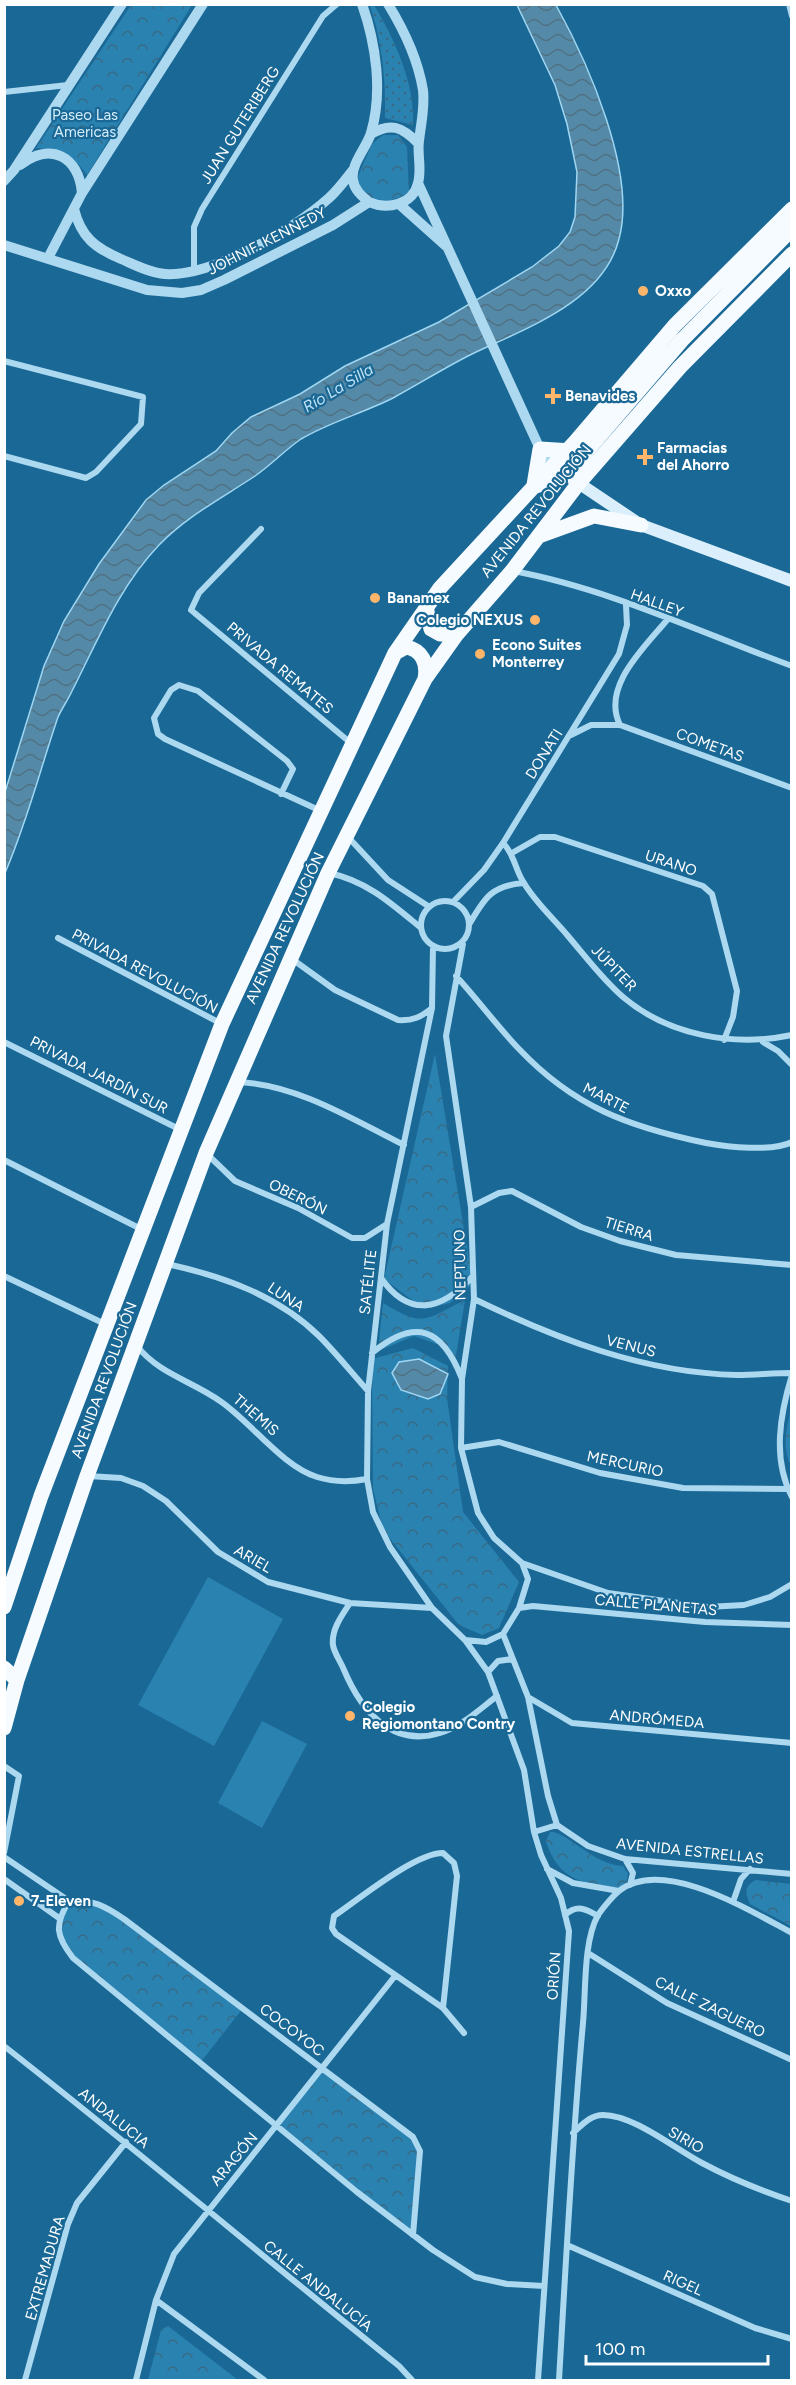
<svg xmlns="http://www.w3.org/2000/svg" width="796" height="2385" font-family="Figtree,sans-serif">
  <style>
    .grass { fill: url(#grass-dots) }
    .park { fill: url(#park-crowns) }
    .pitch { fill: #2a82b1 }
    .water { fill: url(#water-waves); stroke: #9fd6f2; stroke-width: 1.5 }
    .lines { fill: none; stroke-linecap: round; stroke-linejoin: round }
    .minor { stroke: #acd8f0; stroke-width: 6 }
    .tertiary { stroke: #acd8f0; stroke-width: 10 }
    .secondary { stroke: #daeffb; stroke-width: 12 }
    .primary { stroke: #f5fbff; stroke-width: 15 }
    .poi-dot { fill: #ffb66b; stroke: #1a6895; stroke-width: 2 }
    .labels { text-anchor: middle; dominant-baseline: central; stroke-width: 4.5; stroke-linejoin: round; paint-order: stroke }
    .park-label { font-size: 15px; fill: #d3edfb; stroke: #1a6895 }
    .street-label { font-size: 15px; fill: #fff; stroke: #1a6895 }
    .poi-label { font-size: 15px; font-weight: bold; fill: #fff; stroke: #1a6895; text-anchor: start }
    .water-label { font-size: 16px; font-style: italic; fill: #bfe4f8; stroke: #1a6895 }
  </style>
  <defs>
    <pattern id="grass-dots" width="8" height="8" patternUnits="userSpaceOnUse" patternTransform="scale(1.5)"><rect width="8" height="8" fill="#2a82b1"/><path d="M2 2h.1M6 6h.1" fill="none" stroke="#396a84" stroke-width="1.8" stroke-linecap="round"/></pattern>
    <pattern id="park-crowns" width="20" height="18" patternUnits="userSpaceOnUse" patternTransform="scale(1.5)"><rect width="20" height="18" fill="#2a82b1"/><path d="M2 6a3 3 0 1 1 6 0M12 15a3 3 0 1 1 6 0" fill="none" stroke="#396a84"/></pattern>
    <pattern id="water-waves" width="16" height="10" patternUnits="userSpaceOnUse" patternTransform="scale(1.5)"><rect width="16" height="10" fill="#548aa8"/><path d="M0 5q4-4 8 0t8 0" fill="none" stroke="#517183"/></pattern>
  </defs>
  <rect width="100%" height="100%" fill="#1a6895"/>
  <path class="grass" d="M370,5h4c21,35 41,78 39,120l-28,-7c1,-40 -3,-75 -15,-113z"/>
  <path class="park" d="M131,5h61l-105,170c-16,-22 -25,-24 -51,-27z
    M383,135h15l9,12 2,46c-28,12 -33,13 -54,-10l17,-39z
    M435,1054l38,230 -23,19 -26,6 -40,-30z
    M465,1300l-10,61 -13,-15 -28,-10 -36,15 5,-48c41,25 41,17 82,-3z
    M413,1348l35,18 -1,32 16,114 56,70 -20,46 -17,7 -23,-10 -76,-95 -10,-41 -1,-130z
    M791,1409l1,58h-1c-9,-20 -5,-37 0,-58z
    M550,1832c17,-1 43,33 73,34l5,8 -2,10c-9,6 -18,4 -27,2 -29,-6 -44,-16 -53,-45z
    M756,1880l35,4v42l-41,-22c-5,-11 -6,-18 6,-24z
    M69,1901l32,3 142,104 -43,55 -127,-105c-17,-22 -19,-33 -4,-57z
    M323,2069l95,75 -5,91 -136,-109z
    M168,2326l70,54h-90l13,-50z"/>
  <path class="pitch" d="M208,1577l75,42 -69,127 -76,-41z
    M262,1721l45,23 -45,84 -44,-25z"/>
  <path class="water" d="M517,5h39c32,58 81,168 63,234 -16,64 -96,90 -149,116 -26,13 -51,29 -77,43 -30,15 -63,24 -92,41 -16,11 -30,26 -46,37 -33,22 -68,40 -96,69 -40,42 -61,95 -87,146 -4,9 -10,17 -14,26 -18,53 -31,105 -53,156v-81l39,-126 20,-45 35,-57 47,-64 18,-15 52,-34 16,-18 19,-16 49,-23 45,-28 94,-44 93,-55 27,-21 11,-14 5,-15 2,-45 -10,-48 -12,-39z
    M419,1359l29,15 -8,20 -12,5 -27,-9 -9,-17 7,-11z"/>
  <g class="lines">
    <path class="minor" d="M789,4l3,12
      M4,92l64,-7
      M194,270v-43l8,-18 121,-193 14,-12
      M4,361l139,36 -2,27 -45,48 -10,6 -82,-22
      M261,529l-62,64 -8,17 161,134
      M513,571c94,17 189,62 279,95
      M620,725c-19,-38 24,-77 47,-105
      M571,735l20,-10h29l172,63
      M281,794l12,-25 -6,-8 -89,-70 -19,-6 -8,5 -17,28 4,16 7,5 156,72
      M348,837l40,43 40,26
      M503,843c12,12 12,27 21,40 11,19 30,36 44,53 17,20 35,44 55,61 46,39 111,50 169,38
      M512,853l28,-16h15l148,49 9,8 25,97 -4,26 -9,23
      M329,873c38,8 63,31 92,55
      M421 925a24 24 0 1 1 48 0a24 24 0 1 1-48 0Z
      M453,902l31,-32 19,-27 116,-189 8,-29 -1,-20
      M470,923c15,-26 22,-37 53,-40
      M58,938l164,86
      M463,944l-17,92 25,171 3,92 -12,80 -1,69 17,65 16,25 28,25 6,16 -9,29 -16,26 -17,8 -21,-2
      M433,946l-1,62 -45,216 -19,167 -1,88 6,33 17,35 42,61 33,32 23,32 36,98 10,62 7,23 20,43 8,33 -31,449
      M292,959l43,31 63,30c15,1 23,-3 34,-12
      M456,976c22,24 41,50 63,73 55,58 110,78 187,94 21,4 67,9 86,-1
      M4,1042l177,88
      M763,1042l15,9 14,14
      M239,1082c59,3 113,37 165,63
      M208,1155l27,26 63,27 54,30h13l22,-14
      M4,1160l139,70
      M471,1207l28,-14 13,-2 69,36 39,14 56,14 116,10
      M167,1264c55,12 110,31 152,72 17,17 32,36 49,55
      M4,1276l101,48
      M381,1278c28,40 60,33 91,-1
      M474,1299c83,40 170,74 263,76 18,0 36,-2 55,-2
      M137,1346c22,28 55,35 83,55 31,21 62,65 97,76 16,5 34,5 50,2
      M372,1353c43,-35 70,-26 90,26
      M792,1375c-12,39 -20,84 0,122
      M461,1448l38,-6 101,31 83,15 104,1
      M88,1476l33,2 22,8 23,15 52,51 50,30 82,21 82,5
      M522,1563l86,30 99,14 37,-2 26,-8 22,-13
      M350,1603c-8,12 -19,27 -17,42 1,8 8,17 11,25 17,40 47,78 96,63 21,-6 40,-24 57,-37
      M519,1608l14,-2 172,16 87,3
      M503,1634l25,63 20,99 9,29
      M488,1672l10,-11 15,-2
      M528,1697l44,26 220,20
      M4,1766l15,10 -15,77
      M557,1825l31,21 37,13 167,15
      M534,1832l23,-7
      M4,1857l65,44
      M625,1859l8,14 -3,12
      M547,1869l26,14 46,8
      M4,1879l55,39
      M733,1902l8,-23 9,-10
      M565,1915c12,-11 21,-6 33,1
      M588,1953l79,50 125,57
      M443,2008l14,-132 -3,-13 -11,-10c-28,0 -84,46 -109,63l-2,12 4,6 107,74 21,25
      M4,2046c134,105 263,214 395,320l13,14
      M573,2133c9,-8 17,-18 30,-18 31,0 72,34 99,48 28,15 60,28 90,38
      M413,2235l7,-84 -7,-14 -289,-218c-19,-13 -32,-20 -55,-18 -15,24 -13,35 4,57l284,234 76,58 42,27 32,7 37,2
      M567,2245l188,83 37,11
      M156,2300l108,80
      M25,2380l43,-156 9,-21 49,-61
      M136,2380l20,-80 18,-46 221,-278
      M559,2380c7,-119 13,-238 24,-357 3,-31 0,-81 15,-108 5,-7 14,-18 21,-24 44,-35 133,21 173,42"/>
    <path class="tertiary" d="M362,4c14,40 21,88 9,129 -4,14 -21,32 -18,47 1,10 10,17 16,22
      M371,134c20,-12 31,-7 47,9
      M20,165c31,-24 59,-8 62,28
      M4,181l10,-11 108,-166
      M418,183l122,266 14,16
      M399,204l47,42
      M74,209c7,28 21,39 47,50 14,6 29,14 44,15 47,3 129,-45 164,-76 9,-8 17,-19 24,-28
      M4,245l143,45 35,3 19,-3 23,-10 109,-55 36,-23c18,8 44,3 49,-19 4,-14 -1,-29 1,-42 2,-18 6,-33 4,-51 -5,-30 -19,-60 -35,-86
      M48,258l34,-65 121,-189"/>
    <path class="secondary" d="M571,478l70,47 151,56"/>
    <path class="primary" d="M534,485l6,-36 32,2
      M536,486l30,-11 116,-135 110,-111
      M539,536l55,-20 47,9
      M426,607l5,22 9,5h17
      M395,653l11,-6c16,3 22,16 19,32
      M4,1607l37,-111 181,-472 173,-371 45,-65 135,-146 100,-117 117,-116
      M4,1668l13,12
      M4,1728l13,-48 70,-204 119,-323 122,-280 97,-194 32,-45 55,-63 66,-87 102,-117 112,-113"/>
  </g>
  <g class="poi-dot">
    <circle cx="643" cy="291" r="6"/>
    <path d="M550 387h6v6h6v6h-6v6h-6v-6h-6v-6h6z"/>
    <path d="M642 448h6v6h6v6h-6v6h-6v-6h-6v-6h6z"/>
    <circle cx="375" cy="598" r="6"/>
    <circle cx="535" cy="620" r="6"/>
    <circle cx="480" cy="654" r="6"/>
    <circle cx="350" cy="1716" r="6"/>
    <circle cx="19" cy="1901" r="6"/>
  </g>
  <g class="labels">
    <g class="park-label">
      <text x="85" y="115">Paseo Las<tspan x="85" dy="17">Americas</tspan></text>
    </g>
    <g class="street-label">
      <text transform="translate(240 125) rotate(-58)">JUAN GUTERIBERG</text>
      <text transform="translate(267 241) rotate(-27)">JOHN F. KENNEDY</text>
      <text transform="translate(536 511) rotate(-51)">AVENIDA REVOLUCIÓN</text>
      <text transform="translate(657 603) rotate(20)">HALLEY</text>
      <text transform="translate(280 668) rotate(40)">PRIVADA REMATES</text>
      <text transform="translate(710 745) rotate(20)">COMETAS</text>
      <text transform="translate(544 754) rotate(-58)">DONATI</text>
      <text transform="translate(671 863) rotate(18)">URANO</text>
      <text transform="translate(285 928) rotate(-65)">AVENIDA REVOLUCIÓN</text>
      <text transform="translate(614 968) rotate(46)">JÚPITER</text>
      <text transform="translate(145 971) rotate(28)">PRIVADA REVOLUCIÓN</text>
      <text transform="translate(99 1075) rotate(27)">PRIVADA JARDÍN SUR</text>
      <text transform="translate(606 1098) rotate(27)">MARTE</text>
      <text transform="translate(298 1197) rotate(26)">OBERÓN</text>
      <text transform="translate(629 1229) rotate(17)">TIERRA</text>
      <text transform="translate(460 1265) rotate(-91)">NEPTUNO</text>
      <text transform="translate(368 1282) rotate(-84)">SATÉLITE</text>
      <text transform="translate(286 1297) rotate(34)">LUNA</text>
      <text transform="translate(631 1346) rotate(14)">VENUS</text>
      <text transform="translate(104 1380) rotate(-70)">AVENIDA REVOLUCIÓN</text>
      <text transform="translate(256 1415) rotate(41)">THEMIS</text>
      <text transform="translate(625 1464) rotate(12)">MERCURIO</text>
      <text transform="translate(253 1559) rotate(30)">ARIEL</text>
      <text transform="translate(656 1605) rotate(5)">CALLE PLANETAS</text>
      <text transform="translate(657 1719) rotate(5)">ANDRÓMEDA</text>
      <text transform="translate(690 1851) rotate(6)">AVENIDA ESTRELLAS</text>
      <text transform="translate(554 1976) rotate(-86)">ORIÓN</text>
      <text transform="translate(710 2007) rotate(26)">CALLE ZAGUERO</text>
      <text transform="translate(292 2030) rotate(37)">COCOYOC</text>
      <text transform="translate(114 2118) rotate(39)">ANDALUCIA</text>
      <text transform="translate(686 2140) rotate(30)">SIRIO</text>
      <text transform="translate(234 2159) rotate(-50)">ARAGÓN</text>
      <text transform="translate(45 2268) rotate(-74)">EXTREMADURA</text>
      <text transform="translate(683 2283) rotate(24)">RIGEL</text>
      <text transform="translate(318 2286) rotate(39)">CALLE ANDALUCÍA</text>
    </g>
    <g class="poi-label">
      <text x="655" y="291">Oxxo</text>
      <text x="565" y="396">Benavides</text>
      <text x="657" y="448">Farmacias<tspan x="657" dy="17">del Ahorro</tspan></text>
      <text x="387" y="598">Banamex</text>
      <text x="523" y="620" text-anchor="end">Colegio NEXUS</text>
      <text x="492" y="645">Econo Suites<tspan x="492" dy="17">Monterrey</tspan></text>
      <text x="362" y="1707">Colegio<tspan x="362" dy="17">Regiomontano Contry</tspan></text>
      <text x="31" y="1901">7-Eleven</text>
    </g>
    <g class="water-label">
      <text transform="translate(338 388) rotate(-31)">Río La Silla</text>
    </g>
  </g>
  <rect width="796" height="2385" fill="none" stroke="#ffffff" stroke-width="12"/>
  <path d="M586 2355v9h182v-9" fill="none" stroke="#ffffff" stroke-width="3"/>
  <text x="595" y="2355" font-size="18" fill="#ffffff" stroke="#1a6895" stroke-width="4.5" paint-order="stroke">100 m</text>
</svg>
